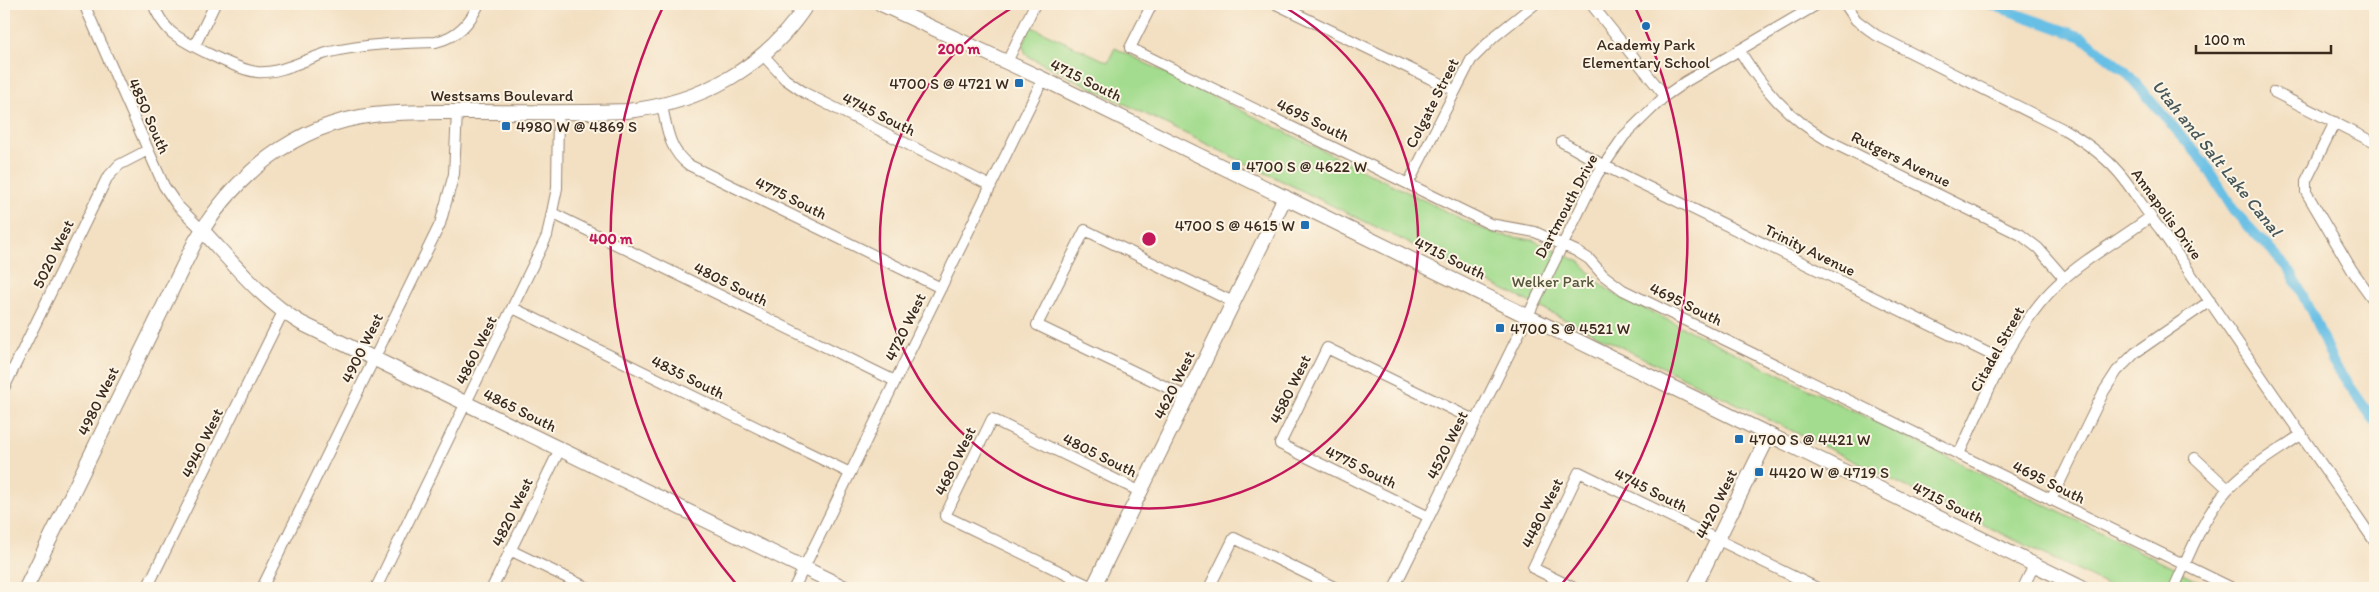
<svg xmlns="http://www.w3.org/2000/svg" width="2379" height="592" font-family="Itim,sans-serif">
  <style>
    .green { fill: #a3dc8e; stroke: #6f8356 }
    .lines { fill: none; stroke-linecap: round; stroke-linejoin: round }
    .canal { stroke: #68bfe5; stroke-width: 10 }
    .street-casing { stroke: #978470; stroke-width: 12 }
    .secondary-casing { stroke: #978470; stroke-width: 16 }
    .street { stroke: #fff; stroke-width: 10 }
    .secondary { stroke: #fff; stroke-width: 14 }
    .ring { fill: none; stroke: #c2185b; stroke-width: 2.5 }
    .poi-dot { fill: #1f6fb2; stroke: #fcf5e5; stroke-width: 2 }
    .labels { text-anchor: middle; dominant-baseline: central; stroke-width: 4; stroke-linejoin: round; paint-order: stroke }
    .poi-label { font-size: 16px; fill: #3b2a1e; stroke: #fcf5e5; text-anchor: start }
    .street-label { font-size: 16px; fill: #3b2a1e; stroke: #fcf5e5 }
    .park-label { font-size: 16px; fill: #55563a; stroke: #fcf5e5 }
    .water-label { font-size: 18px; font-style: italic; fill: #48575a; stroke: #fcf5e5 }
    .centre { fill: #c2185b; stroke: #fcf5e5; stroke-width: 2.5 }
    .ring-label { font-size: 15px; text-anchor: middle; font-weight: bold; fill: #c2185b; stroke: #fcf5e5; stroke-width: 4; stroke-linejoin: round; paint-order: stroke }
  </style>
  <rect width="100%" height="100%" fill="#fcf5e5"/>
  <filter id="ink" filterUnits="userSpaceOnUse"><feTurbulence type="fractalNoise" baseFrequency=".02" numOctaves="2"/><feDisplacementMap in="SourceGraphic" scale="10" xChannelSelector="R" yChannelSelector="G"/><feConvolveMatrix kernelMatrix="1 2 1 2 8 2 1 2 1" color-interpolation-filters="sRGB"/></filter>
  <filter id="wash" filterUnits="userSpaceOnUse"><feTurbulence type="fractalNoise" baseFrequency=".0096" numOctaves="4" result="noise"/><feDisplacementMap in="SourceGraphic" scale="20" xChannelSelector="R" yChannelSelector="G"/><feGaussianBlur stdDeviation="1.12" result="paint"/><feColorMatrix in="noise" values="0 0 0 0 0 0 0 0 0 0 0 0 0 0 0 0 0 1.4 0 .05"/><feComposite in="paint" operator="in"/></filter>
  <g filter="url(#wash)">
    <rect width="100%" height="100%" fill="#f3dfc1"/>
    <path class="green" d="M1030,26l78,36 7,-14 365,180 20,7 33,5 47,22 24,25 19,11 591,290h-101l-1082,-530 -5,-4 -3,-8z"/>
    <g class="lines">
      <path class="canal" d="M1989,4l93,33 44,35 77,89 33,52 55,59 24,48 18,42 42,60"/>
    </g>
  </g>
  <g filter="url(#ink)">
    <g class="lines">
      <defs>
        <path id="street" d="M84,4l80,182 13,19 25,25
          M153,4c4,10 10,20 18,28 15,12 67,38 86,40 25,2 50,-14 73,-20 36,-8 70,-9 106,-10 22,-6 33,-18 43,-38
          M1152,4l-22,44 360,176 45,8 41,19 13,8 14,16 20,15 609,298
          M1276,4l178,86
          M1591,4l74,92
          M1845,4l11,16 20,15 189,95c22,13 43,28 59,49 12,16 23,34 36,50l215,313
          M195,45l20,-41
          M1739,50c24,38 48,67 88,90l194,95 17,13 26,30
          M763,55l22,24 20,14 186,93
          M1007,62l28,-58
          M2274,92l101,51
          M662,106c5,22 7,45 27,59l252,123
          M2335,122l-29,59v11l46,78 23,32
          M1562,142l41,23 401,196
          M1408,184l63,-124 24,-24 40,-32
          M554,214l341,167
          M513,308l337,165
          M4,388l103,-210 12,-13 29,-15
          M1187,397l-150,-72 48,-95 148,72
          M1959,454c26,-54 54,-129 99,-170 27,-26 62,-44 92,-67
          M2195,458l33,31
          M2051,500l53,-109 13,-20 18,-18 75,-52
          M1429,517l-149,-73 47,-96 149,73
          M510,550l78,38
          M147,588l136,-276
          M262,588l178,-364 14,-50 3,-62
          M376,588l171,-352 10,-48 1,-76
          M492,588l68,-139
          M794,588l249,-509
          M1094,588l-149,-72 47,-97 149,73
          M1209,588l25,-50 102,50
          M1394,588l203,-413 27,-39 41,-40 20,-14 133,-78
          M1574,588l-41,-20 46,-96 238,116
          M2023,588l11,-23
          M2174,588c14,-30 27,-66 48,-92 21,-26 53,-43 80,-62"/>
        <path id="secondary" d="M881,4l162,75 1039,509
          M202,230c31,33 60,70 99,93l544,265
          M26,588l169,-346c39,-67 99,-117 178,-127 31,-4 64,-3 95,-3 53,0 106,1 159,-1 74,-8 139,-44 180,-107
          M1093,588l192,-391
          M1694,588l75,-153"/>
      </defs>
      <use href="#street" class="street-casing"/>
      <use href="#secondary" class="secondary-casing"/>
      <use href="#street" class="street"/>
      <use href="#secondary" class="secondary"/>
    </g>
  </g>
  <g class="ring">
    <path d="M1281 5A269 269 0 1 1 1017 5"/>
    <path d="M737 585A538 538 0 0 1 663 7M1635 7A538 538 0 0 1 1561 585"/>
  </g>
  <g class="poi-dot">
    <circle cx="1646" cy="26" r="5"/>
    <rect x="1014" y="78" width="10" height="10" rx="2.5"/>
    <rect x="501" y="121" width="10" height="10" rx="2.5"/>
    <rect x="1231" y="161" width="10" height="10" rx="2.5"/>
    <rect x="1300" y="220" width="10" height="10" rx="2.5"/>
    <rect x="1495" y="323" width="10" height="10" rx="2.5"/>
    <rect x="1734" y="434" width="10" height="10" rx="2.5"/>
    <rect x="1754" y="467" width="10" height="10" rx="2.5"/>
  </g>
  <g class="labels">
    <g class="poi-label">
      <text x="1646" y="44" text-anchor="middle">Academy Park<tspan x="1646" dy="18">Elementary School</tspan></text>
      <text x="1009" y="83" text-anchor="end">4700 S @ 4721 W</text>
      <text x="516" y="126">4980 W @ 4869 S</text>
      <text x="1246" y="166">4700 S @ 4622 W</text>
      <text x="1295" y="225" text-anchor="end">4700 S @ 4615 W</text>
      <text x="1510" y="328">4700 S @ 4521 W</text>
      <text x="1749" y="439">4700 S @ 4421 W</text>
      <text x="1769" y="472">4420 W @ 4719 S</text>
    </g>
    <g class="street-label">
      <text transform="translate(1086 80) rotate(26)">4715 South</text>
      <text x="502" y="95">Westsams Boulevard</text>
      <text transform="translate(1432 103) rotate(-63)">Colgate Street</text>
      <text transform="translate(879 114) rotate(26)">4745 South</text>
      <text transform="translate(149 116) rotate(66)">4850 South</text>
      <text transform="translate(1313 120) rotate(26)">4695 South</text>
      <text transform="translate(1901 159) rotate(26)">Rutgers Avenue</text>
      <text transform="translate(791 198) rotate(26)">4775 South</text>
      <text transform="translate(1566 206) rotate(-62)">Dartmouth Drive</text>
      <text transform="translate(2167 214) rotate(54)">Annapolis Drive</text>
      <text transform="translate(1810 250) rotate(26)">Trinity Avenue</text>
      <text transform="translate(53 254) rotate(-64)">5020 West</text>
      <text transform="translate(1450 258) rotate(26)">4715 South</text>
      <text transform="translate(731 284) rotate(26)">4805 South</text>
      <text transform="translate(1686 304) rotate(26)">4695 South</text>
      <text transform="translate(905 327) rotate(-64)">4720 West</text>
      <text transform="translate(362 348) rotate(-64)">4900 West</text>
      <text transform="translate(1997 349) rotate(-61)">Citadel Street</text>
      <text transform="translate(476 350) rotate(-64)">4860 West</text>
      <text transform="translate(688 377) rotate(26)">4835 South</text>
      <text transform="translate(1174 385) rotate(-64)">4620 West</text>
      <text transform="translate(1290 389) rotate(-64)">4580 West</text>
      <text transform="translate(98 401) rotate(-64)">4980 West</text>
      <text transform="translate(520 410) rotate(26)">4865 South</text>
      <text transform="translate(202 443) rotate(-64)">4940 West</text>
      <text transform="translate(1447 445) rotate(-64)">4520 West</text>
      <text transform="translate(1100 455) rotate(26)">4805 South</text>
      <text transform="translate(955 461) rotate(-64)">4680 West</text>
      <text transform="translate(1361 467) rotate(26)">4775 South</text>
      <text transform="translate(2049 482) rotate(26)">4695 South</text>
      <text transform="translate(1651 490) rotate(26)">4745 South</text>
      <text transform="translate(1948 503) rotate(26)">4715 South</text>
      <text transform="translate(1716 504) rotate(-64)">4420 West</text>
      <text transform="translate(512 512) rotate(-64)">4820 West</text>
      <text transform="translate(1542 513) rotate(-64)">4480 West</text>
    </g>
    <g class="park-label">
      <text x="1553" y="281">Welker Park</text>
    </g>
    <g class="water-label">
      <text transform="translate(2217 158) rotate(51)">Utah and Salt Lake Canal</text>
    </g>
  </g>
  <circle cx="1149" cy="239" r="8" class="centre"/>
  <g class="ring-label">
    <text x="959" y="54">200 m</text>
    <text x="611" y="244">400 m</text>
  </g>
  <rect width="2379" height="592" fill="none" stroke="#fcf5e5" stroke-width="20"/>
  <path d="M2196 45v8h135v-8" fill="none" stroke="#3b2a1e" stroke-width="2.5"/>
  <text x="2204" y="45" font-size="15" fill="#3b2a1e" stroke="#fcf5e5" stroke-width="4" paint-order="stroke">100 m</text>
</svg>
